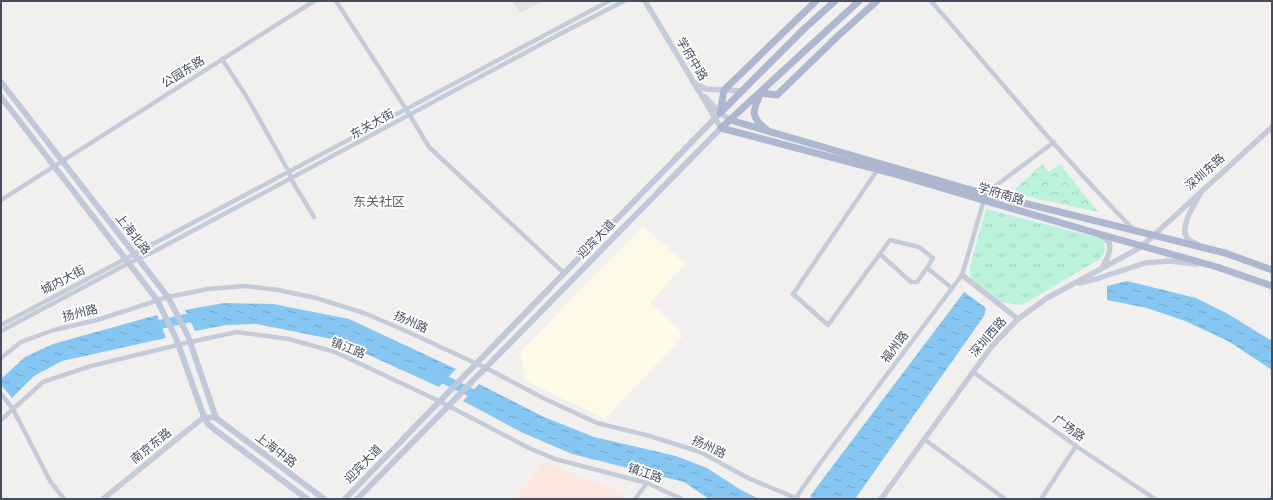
<svg xmlns="http://www.w3.org/2000/svg" width="1273" height="500" font-family="Jost,'Noto Sans SC',sans-serif">
  <style>
    .commercial { fill: #fdfbe8 }
    .education { fill: #e3e1e1 }
    .medical { fill: #fde7de }
    .forest { fill: url(#forest-crowns) }
    .park { fill: url(#park-tufts) }
    .water { fill: url(#water-ripples) }
    .lines { fill: none; stroke-linecap: round; stroke-linejoin: round }
    .river { stroke: #85c6f2; stroke-width: 9 }
    .minor { stroke: #c5cbd8; stroke-width: 4.5 }
    .tertiary { stroke: #c5cbd8; stroke-width: 5.5 }
    .secondary { stroke: #c1c8d9; stroke-width: 6 }
    .primary { stroke: #adb8d0; stroke-width: 7 }
    .labels { text-anchor: middle; dominant-baseline: central; stroke-width: 3.5; stroke-linejoin: round; paint-order: stroke }
    .street-label { font-size: 12px; fill: #464e5e; stroke: #fff }
    .neighbourhood-label { font-size: 13px; fill: #5b5e65; stroke: #fff }
  </style>
  <defs>
    <pattern id="forest-crowns" width="20" height="18" patternUnits="userSpaceOnUse"><rect width="20" height="18" fill="#bbf2db"/><path d="M2 6a3 3 0 1 1 6 0M12 15a3 3 0 1 1 6 0" fill="none" stroke="#a2d1be"/></pattern>
    <pattern id="park-tufts" width="24" height="20" patternUnits="userSpaceOnUse"><rect width="24" height="20" fill="#bbf2db"/><path d="M3 7l-1-3M5 7V3M7 7l1-3M15 17l-1-3M17 17v-4M19 17l1-3" fill="none" stroke="#a2d1be"/></pattern>
    <pattern id="water-ripples" width="26" height="14" patternUnits="userSpaceOnUse"><rect width="26" height="14" fill="#85c6f2"/><path d="M2 4q2-2 4 0t4 0M15 11q2-2 4 0t4 0" fill="none" stroke="#6fa3c7"/></pattern>
  </defs>
  <rect width="100%" height="100%" fill="#f2f0ef"/>
  <path class="commercial" d="M643,226l42,38 -35,39 29,27 3,7 -77,82 -80,-39 -5,-28z"/>
  <path class="education" d="M512,1h31l-23,12z"/>
  <path class="medical" d="M544,462l85,34 -3,3h-112z"/>
  <path class="forest" d="M1042,164l7,8 11,-8 38,48 -87,-19z"/>
  <path class="park" d="M986,209l113,29c8,7 8,13 1,21l-78,46 -21,-3 -28,-19 -3,-9v-7z"/>
  <path class="water" d="M1127,281l69,17 32,16 44,27v29l-44,-29 -43,-20 -38,-13 -40,-8v-14z
    M964,292l22,16 -2,8 -129,183h-41l-4,-3z
    M224,303l49,1 76,15 107,50 -17,18 -103,-47 -79,-16 -31,1 -31,6 -10,-21z
    M157,315l9,23 -104,23 -28,15 -22,22 -11,-13v-6l24,-22 28,-13z
    M479,384l65,33 50,20 82,19 31,12 34,22 18,9h-50l-25,-17 -112,-28 -51,-22 -58,-31z"/>
  <g class="lines">
    <path class="river" d="M149,327l52,-12
      M435,375l47,23"/>
    <path class="minor" d="M336,1l70,108 23,38 135,126
      M931,1c67,77 132,157 203,229
      M222,59l26,40 41,73 2,7 23,38
      M878,169l-85,125 35,31 62,-85 29,7 14,11 -6,10 25,20
      M1,200l313,-199
      M880,254l31,28h6l10,-14
      M1,325l608,-324
      M1,331l128,-68 26,-12 405,-217 64,-33
      M1,358l20,-16 33,-12 43,-10 71,-23 40,-8 37,-3 33,4 38,8 48,15 40,17 82,38 59,31 52,24 53,13 50,16 48,26 50,21
      M973,372l103,74 79,53
      M1,394l12,15 37,72 14,18
      M1,420l42,-38 48,-16 99,-24 47,-10 52,7 46,13 104,49 90,47 26,11 92,24 35,16
      M924,439l81,60
      M635,499l12,-16
      M795,499l26,-37 141,-187 24,-82 68,-51
      M1041,499l35,-53"/>
    <path class="tertiary" d="M645,1l76,127
      M693,82l13,7 37,2
      M705,97l15,16 10,7
      M1101,236l8,6c3,10 -3,18 -7,26
      M1197,244c-3,-1 -7,-3 -9,-5 -10,-10 6,-34 12,-45
      M962,275l56,44
      M1079,283l17,-4 49,-16 24,-2 28,3
      M103,499l101,-82 12,1
      M881,499l92,-127 19,-26 26,-27 29,-21 87,-47 8,-5 130,-119
      M1271,499l1,-1"/>
    <path class="secondary" d="M1,82l167,215 20,39 28,82 108,81
      M1,97l156,203 19,38 28,79 4,7 6,5 93,70
      M345,499l123,-127 252,-259
      M357,499l364,-371"/>
    <path class="primary" d="M720,113l85,-85 30,-27
      M720,113l4,-23 92,-89
      M730,120l245,71 250,62 47,17
      M721,128l170,45 208,61 118,33 55,19
      M721,128l138,-127
      M767,130c-17,-13 -15,-19 -6,-37l16,2 62,-60 38,-34"/>
  </g>
  <g class="labels">
    <g class="street-label">
      <text transform="translate(692 59) rotate(59)">学府中路</text>
      <text transform="translate(183 72) rotate(-32)">公园东路</text>
      <text transform="translate(372 124) rotate(-29)">东关大街</text>
      <text transform="translate(1205 172) rotate(-42)">深圳东路</text>
      <text transform="translate(1001 194) rotate(17)">学府南路</text>
      <text transform="translate(133 234) rotate(52)">上海北路</text>
      <text transform="translate(596 239) rotate(-46)">迎宾大道</text>
      <text transform="translate(63 280) rotate(-28)">城内大街</text>
      <text transform="translate(80 313) rotate(-14)">扬州路</text>
      <text transform="translate(411 322) rotate(24)">扬州路</text>
      <text transform="translate(988 337) rotate(-49)">深圳西路</text>
      <text transform="translate(895 347) rotate(-53)">福州路</text>
      <text transform="translate(348 348) rotate(22)">镇江路</text>
      <text transform="translate(1069 428) rotate(35)">广场路</text>
      <text transform="translate(151 446) rotate(-39)">南京东路</text>
      <text transform="translate(709 447) rotate(25)">扬州路</text>
      <text transform="translate(276 450) rotate(37)">上海中路</text>
      <text transform="translate(363 464) rotate(-46)">迎宾大道</text>
      <text transform="translate(645 473) rotate(19)">镇江路</text>
    </g>
    <g class="neighbourhood-label">
      <text x="379" y="201">东关社区</text>
    </g>
  </g>
  <rect width="1273" height="500" fill="none" stroke="#464e5e" stroke-width="4"/>
</svg>
